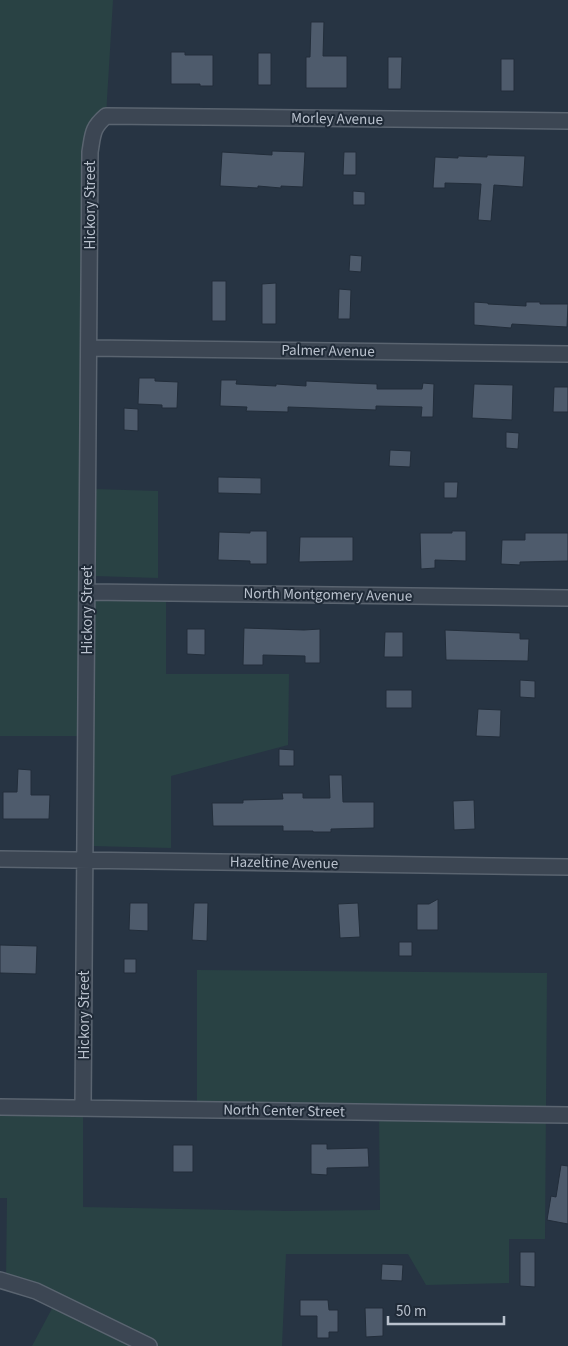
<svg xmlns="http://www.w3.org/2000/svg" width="568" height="1346" font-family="'Source Sans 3',sans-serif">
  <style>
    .green { fill: #294244 }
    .building { fill: #4e5b6c; stroke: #222d3a }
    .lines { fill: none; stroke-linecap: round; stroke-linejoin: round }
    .minor-casing { stroke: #5a6470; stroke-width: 18 }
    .minor { stroke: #3c4653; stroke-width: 15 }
    .labels { text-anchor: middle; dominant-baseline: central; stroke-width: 4; stroke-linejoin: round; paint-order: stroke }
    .street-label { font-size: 15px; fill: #b9c1cd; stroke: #202b38 }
  </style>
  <rect width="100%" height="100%" fill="#273443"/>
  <path class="green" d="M0,0h113l-7,116 -10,8 -9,468 79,1v81h123l-1,71 -117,31v72l-80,-2 -5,-110h-86z
    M94,489l64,2v87l-64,-2z
    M197,970l350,3 -2,266h-36v44l-83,2 -18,-31h-122l-4,92h-250l24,-45 -50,-20 1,-83h-7v-91l83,1v99l204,4 93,-1 -1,-97 -182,-3z"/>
  <path class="building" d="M311,22h13l-1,34h24v32h-41v-31h4z
    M171,52h14v3h28v31h-13v-2h-29z
    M258,53h13v32h-13z
    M388,57h14l-1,32h-13z
    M501,59h13v32h-13z
    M272,151l33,1 -2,35 -22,-1v2l-23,-2v2l-38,-2 2,-34 50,3z
    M344,152h12v23h-13z
    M487,155l38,1 -2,31 -29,-2 -3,36 -13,-1 3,-36 -36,-1v5h-12l2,-31 23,1v-2l29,1z
    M353,191l12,1v13h-12z
    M350,255l12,1 -1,16 -12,-1z
    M212,281h14v40h-14z
    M276,283v41h-14v-40z
    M339,289l12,1 -1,29h-12z
    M474,302l14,1v1l38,2v-4h14v2h28l-1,23 -55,-3 -1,4 -37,-3z
    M139,378h16v3l23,1 -1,26h-15v-3l-24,-1z
    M221,380h16l-1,4 40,2v-2l30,2v-5l44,2 27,1v5h45l1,-6 11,1 -1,33h-12l1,-10 -46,-1v4l-88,-3v5l-42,-1 1,-4 -27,-1z
    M474,384l39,1 -1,35 -40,-2z
    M554,387h14v25h-15z
    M124,408l14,1v22l-14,-1z
    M506,432l13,1 -1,16 -12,-1z
    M390,450l21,1 -1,16 -21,-1z
    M218,477l43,1v16l-43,-1z
    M444,482h14l-1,16h-13z
    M250,531h17v33h-17v-3l-32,-1 1,-28 31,1z
    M452,531h14v30l-31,-1v8l-14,1 -1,-36h32z
    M525,533h43v28l-48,1v3l-19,-1 1,-24h23z
    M300,537h53v24l-54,1z
    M244,628l60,2 16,-1v34h-15v-7l-42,-1v10h-20z
    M187,629h18v26l-18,-1z
    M445,630l75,3v6h9l-1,22 -82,-1z
    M385,632h18v25h-19z
    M520,680l15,1v17l-15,-1z
    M386,690h26v18h-26z
    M478,709l23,1 -1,27 -24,-1z
    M279,749l15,1v16h-15z
    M18,769l13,1v25h19l-1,24h-46v-27h14z
    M329,775h13l1,27h31v26l-43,1v3h-18v-1h-30v-5h-70l-1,-23h31v-3l40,-1 -1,-6h21v5h27z
    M474,800l1,29 -21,1 -1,-29z
    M438,899v31h-21v-26h12z
    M130,903h18v28l-19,-1z
    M194,903h14l-1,38 -15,-1z
    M358,903l2,34 -20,1 -2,-34z
    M399,942h13v14h-13z
    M0,945l37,1 -1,28 -36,-1z
    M124,959h12v14h-12z
    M311,1144h16v5l41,-1 1,19 -42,1v7l-16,-1z
    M173,1145h20v27h-20z
    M561,1165l7,1v58l-21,-4 4,-24 5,1z
    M520,1252h15v35l-15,-1z
    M382,1264l21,1 -1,16 -21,-1z
    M300,1300h28l1,10h9v22h-9v6h-12v-22h-17z
    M365,1308h18v28l-17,1z"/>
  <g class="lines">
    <defs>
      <path id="minor" d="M89,348l479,6
        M87,592l481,6
        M0,859l568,8
        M0,1107l568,8
        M83,1108l7,-956c3,-18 2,-24 16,-36l462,5
        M0,1280l36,11 113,55"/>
    </defs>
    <use href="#minor" class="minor-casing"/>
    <use href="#minor" class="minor"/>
  </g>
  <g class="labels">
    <g class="street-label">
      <text transform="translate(337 119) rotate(1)">Morley Avenue</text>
      <text transform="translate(90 205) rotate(-90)">Hickory Street</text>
      <text transform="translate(328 351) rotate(1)">Palmer Avenue</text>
      <text transform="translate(328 595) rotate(1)">North Montgomery Avenue</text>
      <text transform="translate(87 610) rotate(-90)">Hickory Street</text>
      <text transform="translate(284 863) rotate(1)">Hazeltine Avenue</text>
      <text transform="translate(84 1015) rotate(-90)">Hickory Street</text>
      <text transform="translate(284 1111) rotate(1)">North Center Street</text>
    </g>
  </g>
  <path d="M388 1316v8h116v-8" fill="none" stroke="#b9c1cd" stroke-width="2.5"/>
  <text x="396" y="1316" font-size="15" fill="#b9c1cd" stroke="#202b38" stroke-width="4" paint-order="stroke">50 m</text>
</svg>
